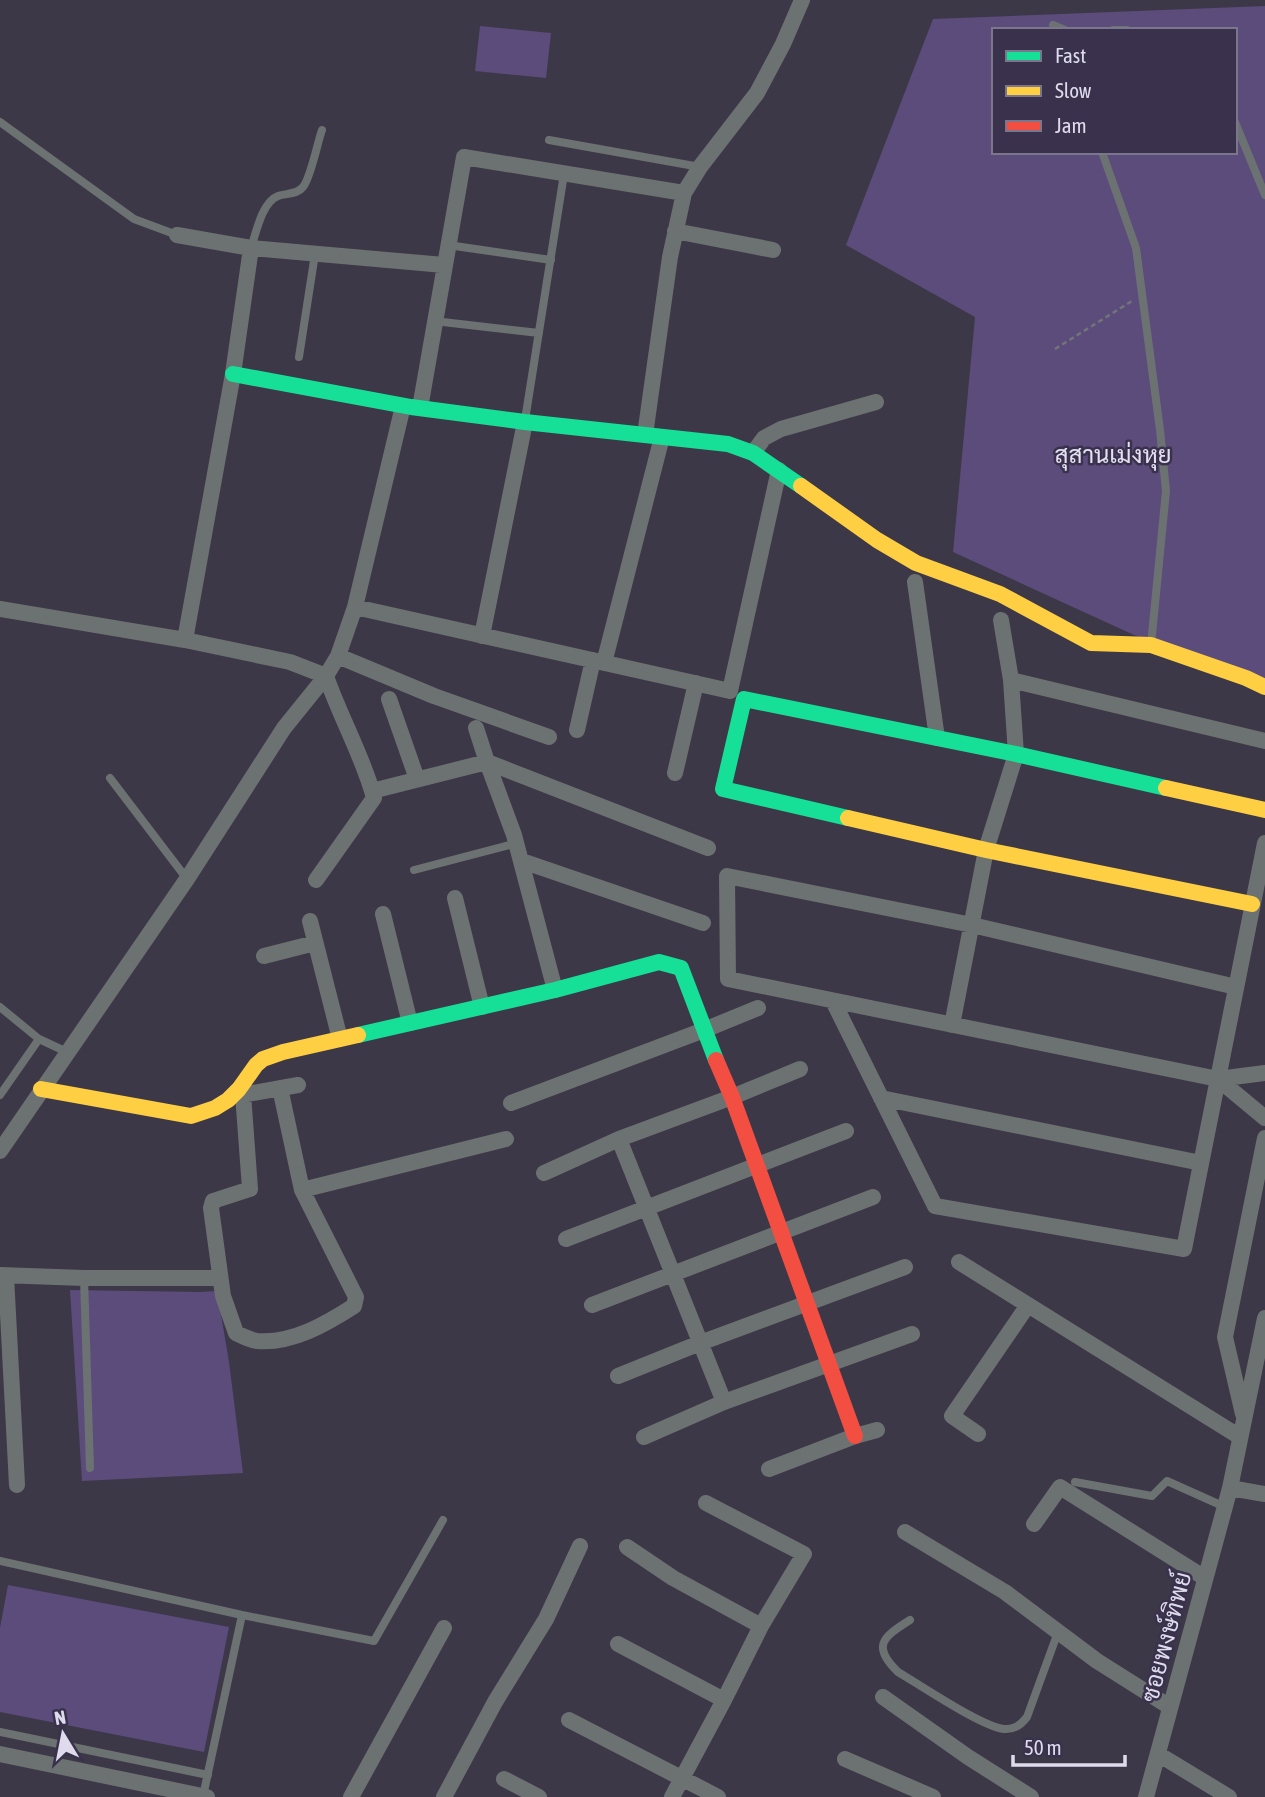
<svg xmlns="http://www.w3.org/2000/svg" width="1265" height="1797" font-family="'Asap Condensed',Sarabun,sans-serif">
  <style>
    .green { fill: #5b4c7c; fill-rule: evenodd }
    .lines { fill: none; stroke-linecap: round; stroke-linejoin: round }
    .path { stroke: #727577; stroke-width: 2.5; stroke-dasharray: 5 3.5; stroke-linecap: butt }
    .lane { stroke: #6c7271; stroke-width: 8 }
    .street { stroke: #6c7271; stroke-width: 16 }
    .fast { stroke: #16e098; stroke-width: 16 }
    .slow { stroke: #ffcf43; stroke-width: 16 }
    .jam { stroke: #f24e42; stroke-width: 16 }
    .labels { text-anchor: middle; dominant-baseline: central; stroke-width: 5; stroke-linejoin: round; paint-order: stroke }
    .park-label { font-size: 24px; fill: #e4e0f1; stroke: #3a324d }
    .street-label { font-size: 24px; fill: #dfdbec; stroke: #3a324d }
  </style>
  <rect width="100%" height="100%" fill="#3d3847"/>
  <path class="green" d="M1265,6v675l-131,-46 -181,-83 22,-235 -129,-72 87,-226zM994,30h241v122h-241z
    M480,26l71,7 -5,45 -71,-7z
    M70,1290l130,2 17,-1 12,71 14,111 -161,8z
    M8,1585l221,42 -25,125 -204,-40v-84z"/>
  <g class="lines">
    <path class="path" d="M1055,349l77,-48"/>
    <path class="lane" d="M1053,25l12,5
      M1113,30h14
      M0,122l134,97 43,16
      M1235,122l30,73
      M549,140l151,27
      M1102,152l34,96 24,182 6,61 -15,154
      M448,245l103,15
      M251,248c5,-15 11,-46 27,-52 8,-3 19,-1 25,-9 8,-10 14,-43 19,-57
      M434,321l105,12
      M299,357l16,-103
      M525,420l39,-246
      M110,778l77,101
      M414,870l103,-27
      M0,1007l39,32 -39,56
      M39,1039l28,13
      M84,1278l6,190
      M1075,1482l77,14 15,-15 58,26
      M0,1561l242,54 132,26 69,-121
      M910,1620c-27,17 -39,26 -12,52 22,13 84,55 106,57 10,1 17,-4 23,-12l31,-85
      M0,1732l208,43
      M203,1796l39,-181"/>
    <path class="street" d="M675,231l98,19
      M177,235l74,13 193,17
      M420,408l44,-251 220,36
      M645,435l25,-178 14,-64 16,-26 57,-74 26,-49 19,-44
      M753,453l11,-15 17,-9 95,-27
      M915,582l22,156
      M355,607l375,84 49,-221
      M0,609l185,31 105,22 36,14c14,41 37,80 48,122l-58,82
      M482,636l43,-214
      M185,640l48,-266 18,-126
      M338,656l96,40 115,41
      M604,663l58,-226
      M1011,680l254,61
      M389,699l28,80
      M476,728l11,34 27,73 41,155
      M577,730l16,-70
      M675,773l21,-90
      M372,791l115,-29 221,86
      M522,861l181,62
      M455,898l27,109
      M383,914l27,109
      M310,921l30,118
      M264,956l51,-13
      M833,1001l102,205 249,43 81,-406
      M952,1025l34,-175 30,-96 -5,-74 -10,-60
      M1265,1073l-47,6 47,39
      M1218,1079l-490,-100 -1,-103 245,49 264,62
      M243,1094l7,95 -37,12 -2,7 12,88 13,37c6,3 14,7 21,8 35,3 69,-17 97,-35l2,-9 -54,-107 -22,-102
      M236,1096l62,-11
      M881,1098l320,65
      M511,1103l193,-73 54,-22
      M619,1139l105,263
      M0,1151l187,-272 97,-151 42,-52 12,-20 17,-49 48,-201
      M544,1173l75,-34 113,-42 68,-28
      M302,1190l204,-51
      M566,1239l280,-108
      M959,1262l281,175
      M0,1275l84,3h136
      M6,1276l11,209
      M592,1305l281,-108
      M618,1376l82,-33 205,-76
      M1243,1414l-18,-77 40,-199
      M978,1434l-26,-18 76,-111
      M644,1437l80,-35 188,-68
      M769,1469l86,-33 22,-6
      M1230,1488l35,6
      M1034,1524l26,-37 145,91
      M905,1532l100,60 92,69 73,46
      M627,1547l46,31 88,48
      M618,1644l106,56
      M883,1697l85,60 63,40
      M569,1720l149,77
      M0,1754l207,43
      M1158,1754l71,43
      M845,1759l88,38
      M504,1779l35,18
      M351,1797l93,-169
      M444,1797l51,-95 51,-83 34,-73
      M672,1797l52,-97 37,-74 43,-72 -98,-51
      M1146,1797l84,-309 35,-170"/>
    <path class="fast" d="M233,374l178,33 114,15 203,22 25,9 48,33
      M848,818l-125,-29 21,-90 272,55 150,34
      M358,1035l197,-45 104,-28 22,6 35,92"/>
    <path class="slow" d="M801,486l76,54 39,23 84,31 91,49 60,2 95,33 19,9
      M1166,788l99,22
      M848,818l138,32 266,54
      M41,1089l150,27 24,-8 13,-8 11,-11 17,-24 7,-6 20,-7 75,-17"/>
    <path class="jam" d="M716,1060l16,37 123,339"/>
  </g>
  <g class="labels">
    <g class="park-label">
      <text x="1113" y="454">สุสานเม่งหุย</text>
    </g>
    <g class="street-label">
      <text transform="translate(1166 1637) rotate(-75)">ซอยพงษ์ทิพย์</text>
    </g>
  </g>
  <rect x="992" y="28" width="245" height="126" fill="#3a324d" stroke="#7c768d" stroke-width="2"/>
  <rect x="1006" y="51" width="35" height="10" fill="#16e098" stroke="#7c768d" stroke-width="2"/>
  <text x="1055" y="63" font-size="21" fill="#dfdbec">Fast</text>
  <rect x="1006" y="86" width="35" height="10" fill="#ffcf43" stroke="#7c768d" stroke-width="2"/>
  <text x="1055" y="98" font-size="21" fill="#dfdbec">Slow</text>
  <rect x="1006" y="121" width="35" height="10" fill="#f24e42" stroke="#7c768d" stroke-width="2"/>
  <text x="1055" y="133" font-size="21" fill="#dfdbec">Jam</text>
  <g transform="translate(63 1734) rotate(350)" stroke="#3a324d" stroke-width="5" paint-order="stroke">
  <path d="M0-5L12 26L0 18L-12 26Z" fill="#dfdbec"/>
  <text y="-10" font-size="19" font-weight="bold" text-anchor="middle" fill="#dfdbec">N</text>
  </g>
  <path d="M1013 1755v10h112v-10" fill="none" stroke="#dfdbec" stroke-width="3.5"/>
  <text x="1024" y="1755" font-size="21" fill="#dfdbec" stroke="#3a324d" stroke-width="5" paint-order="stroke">50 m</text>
</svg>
